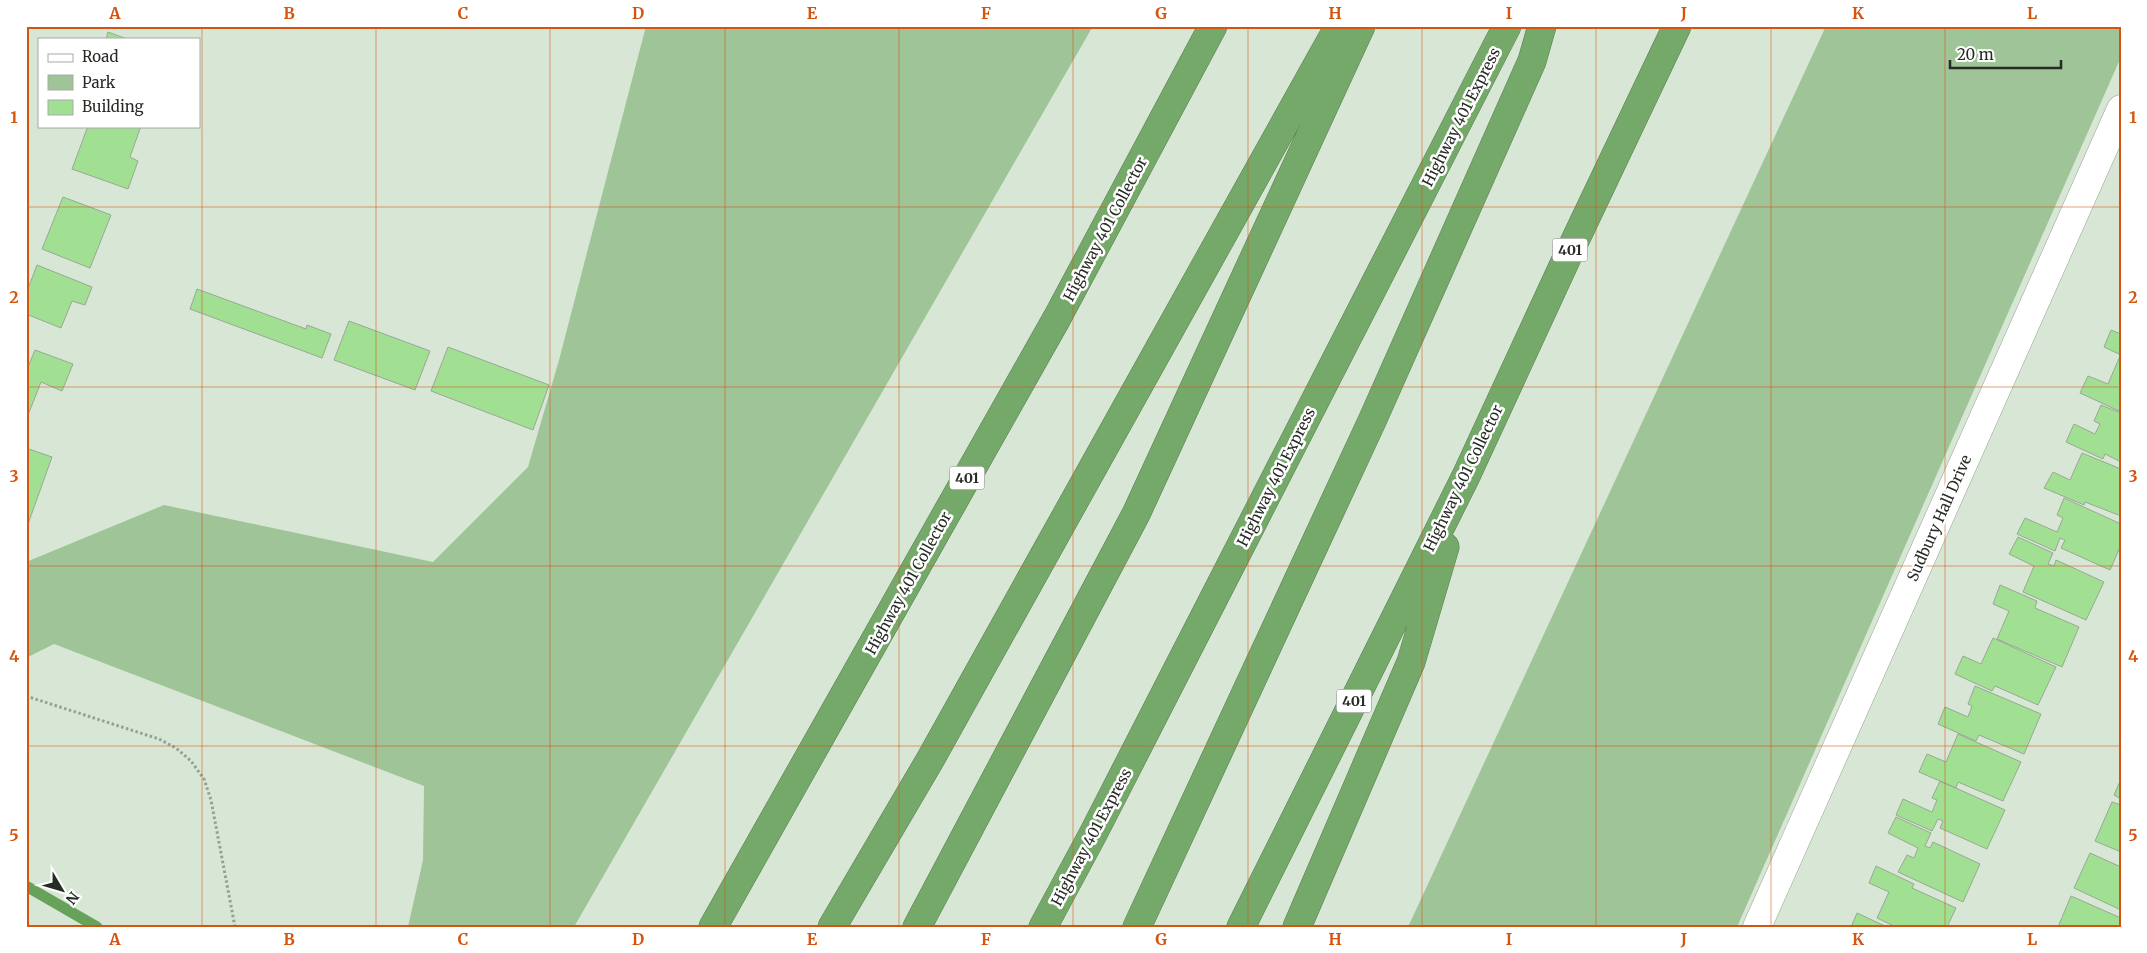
<svg xmlns="http://www.w3.org/2000/svg" width="2147" height="953" font-family="Merriweather,serif">
  <style>
    .green { fill: #9fc497 }
    .lines { fill: none; stroke-linecap: round; stroke-linejoin: round }
    .stream { stroke: #66a259; stroke-width: 11 }
    .building { fill: #a1e093; stroke: #99a796 }
    .minor-casing { stroke: #97a494; stroke-width: 29 }
    .motorway-casing { stroke: #597d52; stroke-width: 29 }
    .path { stroke: #95a092; stroke-width: 3; stroke-dasharray: 2.5 2.5; stroke-linecap: butt }
    .minor { stroke: #fff; stroke-width: 28 }
    .motorway { stroke: #75a96a; stroke-width: 28 }
    .grid { fill: none; stroke: #d5540e; stroke-width: 1; stroke-opacity: 0.55 }
    .labels { text-anchor: middle; dominant-baseline: central; stroke-width: 5; stroke-linejoin: round; paint-order: stroke }
    .shield { fill: #fff; stroke: #676b66; stroke-width: 1 }
    .shield-label { font-size: 14px; font-weight: bold; fill: #262b24 }
    .street-label { font-size: 15px; fill: #262b24; stroke: #fff }
    .neatline { fill: none; stroke: #d5540e; stroke-width: 2 }
    .grid-label { font-size: 16px; text-anchor: middle; font-weight: bold; fill: #d5540e }
  </style>
  <rect width="100%" height="100%" fill="#d8e7d5"/>
  <path class="green" d="M646,26h447l-519,901h-166l15,-67 1,-74 -370,-142 -28,14v-96l138,-57 269,57 95,-95 31,-107z
    M1826,26h295v31l-384,870h-329z"/>
  <g class="lines">
    <path class="stream" d="M26,886l71,41"/>
  </g>
  <path class="building" d="M108,32l19,7h-21z
    M88,126h53l-11,31 8,4 -10,28 -56,-20z
    M63,197l48,18 -21,53 -48,-19z
    M37,265l55,22 -7,18 -13,-4 -11,27 -35,-14v-20z
    M197,289l109,40 1,-4 24,9 -9,24 -132,-49z
    M349,321l81,30 -15,39 -81,-30z
    M2111,330l10,4v21l-17,-8z
    M448,347l101,38 -16,45 -102,-39z
    M35,350l38,14 -11,27 -21,-9 -15,38v-48z
    M2120,356l1,51 -2,4 -39,-18 8,-17 20,8z
    M2101,405l20,8v49l-16,-8 -2,5 -37,-17 8,-18 21,10 5,-10 -6,-3z
    M26,448l26,9 -24,67h-2z
    M2082,453l39,16v47l-36,-14 -1,3 -40,-17 9,-16 17,8z
    M2064,498l57,26v21l-11,25 -49,-22 4,-8 -5,-2 -5,13 -38,-17 8,-16 32,14 6,-14 -6,-3z
    M2018,537l35,16 -5,11 6,2 2,-6 48,22 -18,38 -63,-28 11,-26 -25,-12z
    M2000,585l37,16 -2,7 44,19 -17,40 -65,-28 12,-28 -16,-7z
    M1993,638l63,29 -18,38 -43,-19 -3,5 -37,-17 8,-18 18,8z
    M1975,686l66,28 -17,40 -45,-19 -3,6 -38,-17 7,-17 23,10 4,-11 -4,-2z
    M1958,734l63,28 -18,39 -45,-19 -2,6 -37,-16 8,-18 19,8z
    M2121,779v20l-7,-4z
    M1940,781l65,29 -18,39 -47,-21 3,-7 -5,-2 -6,12 -36,-16 7,-16 29,13 5,-12 -5,-2z
    M2112,802l9,3v47l-26,-11z
    M1896,817l35,16 -6,13 5,2 3,-6 47,22 -17,38 -65,-30 9,-17 7,3 4,-10 -30,-15z
    M2090,853l31,14v43l-47,-22z
    M1876,866l38,18 -2,4 44,20 -9,19h-51l-19,-9 12,-26 -20,-9z
    M2071,896l50,22v9h-63z
    M1857,913l30,14h-36z"/>
  <g class="lines">
    <defs>
      <path id="minor" d="M1757,927l364,-818"/>
      <path id="motorway" d="M713,927l344,-609 156,-292
        M832,927l98,-167 409,-734
        M917,927l219,-413 225,-488
        M1043,927l50,-93 414,-808
        M1137,927l235,-506 160,-360 10,-35
        M1241,927l225,-451 104,-225 107,-225
        M1297,927l114,-265 34,-115"/>
    </defs>
    <use href="#minor" class="minor-casing"/>
    <use href="#motorway" class="motorway-casing"/>
    <path class="path" d="M26,696l133,43 17,9 15,13 13,18 7,21 24,127"/>
    <use href="#minor" class="minor"/>
    <use href="#motorway" class="motorway"/>
  </g>
  <path class="grid" d="M202,26v901M376,26v901M550,26v901M725,26v901M899,26v901M1073,26v901M1248,26v901M1422,26v901M1596,26v901M1771,26v901M1945,26v901M26,207h2095M26,387h2095M26,566h2095M26,746h2095"/>
  <g class="labels">
    <g class="shield">
      <rect x="1552.5" y="238.5" width="35" height="23" rx="4"/>
      <rect x="949.5" y="466.5" width="35" height="23" rx="4"/>
      <rect x="1336.5" y="689.5" width="35" height="23" rx="4"/>
    </g>
    <g class="shield-label">
      <text x="1570" y="250">401</text>
      <text x="967" y="478">401</text>
      <text x="1354" y="701">401</text>
    </g>
    <g class="street-label">
      <text transform="translate(1461 117) rotate(-63)">Highway 401 Express</text>
      <text transform="translate(1105 229) rotate(-62)">Highway 401 Collector</text>
      <text transform="translate(1276 477) rotate(-63)">Highway 401 Express</text>
      <text transform="translate(1463 478) rotate(-64)">Highway 401 Collector</text>
      <text transform="translate(1939 518) rotate(-66)">Sudbury Hall Drive</text>
      <text transform="translate(908 583) rotate(-61)">Highway 401 Collector</text>
      <text transform="translate(1091 837) rotate(-62)">Highway 401 Express</text>
    </g>
  </g>
  <rect width="2147" height="953" fill="none" stroke="#ffffff" stroke-width="55"/>
  <rect x="38" y="38" width="162" height="90" fill="#ffffff" stroke="#a8aaa7"/>
  <rect x="48" y="54" width="25" height="8" fill="#ffffff" stroke="#a8aaa7"/>
  <text x="82" y="62" font-size="15" fill="#262b24">Road</text>
  <rect x="48" y="75" width="25" height="15" fill="#9fc497" stroke="#a8aaa7"/>
  <text x="82" y="88" font-size="15" fill="#262b24">Park</text>
  <rect x="48" y="100" width="25" height="15" fill="#a1e093" stroke="#a8aaa7"/>
  <text x="82" y="112" font-size="15" fill="#262b24">Building</text>
  <g transform="translate(62 890) rotate(128)" stroke="#ffffff" stroke-width="4" paint-order="stroke">
  <path d="M0-4L9 19L0 12L-9 19Z" fill="#262b24"/>
  <text y="-8" font-size="14" font-weight="bold" text-anchor="middle" fill="#262b24">N</text>
  </g>
  <path d="M1950 60v8h111v-8" fill="none" stroke="#262b24" stroke-width="2.5"/>
  <text x="1957" y="60" font-size="15" fill="#262b24" stroke="#ffffff" stroke-width="4" paint-order="stroke">20 m</text>
  <rect x="28" y="28" width="2092" height="898" class="neatline"/>
  <g class="grid-label">
    <text x="115" y="19">A</text>
    <text x="289" y="19">B</text>
    <text x="463" y="19">C</text>
    <text x="638" y="19">D</text>
    <text x="812" y="19">E</text>
    <text x="986" y="19">F</text>
    <text x="1161" y="19">G</text>
    <text x="1335" y="19">H</text>
    <text x="1509" y="19">I</text>
    <text x="1684" y="19">J</text>
    <text x="1858" y="19">K</text>
    <text x="2032" y="19">L</text>
    <text x="14" y="123">1</text>
    <text x="2133" y="123">1</text>
    <text x="14" y="303">2</text>
    <text x="2133" y="303">2</text>
    <text x="14" y="482">3</text>
    <text x="2133" y="482">3</text>
    <text x="14" y="662">4</text>
    <text x="2133" y="662">4</text>
    <text x="14" y="841">5</text>
    <text x="2133" y="841">5</text>
    <text x="115" y="945">A</text>
    <text x="289" y="945">B</text>
    <text x="463" y="945">C</text>
    <text x="638" y="945">D</text>
    <text x="812" y="945">E</text>
    <text x="986" y="945">F</text>
    <text x="1161" y="945">G</text>
    <text x="1335" y="945">H</text>
    <text x="1509" y="945">I</text>
    <text x="1684" y="945">J</text>
    <text x="1858" y="945">K</text>
    <text x="2032" y="945">L</text>
  </g>
</svg>
